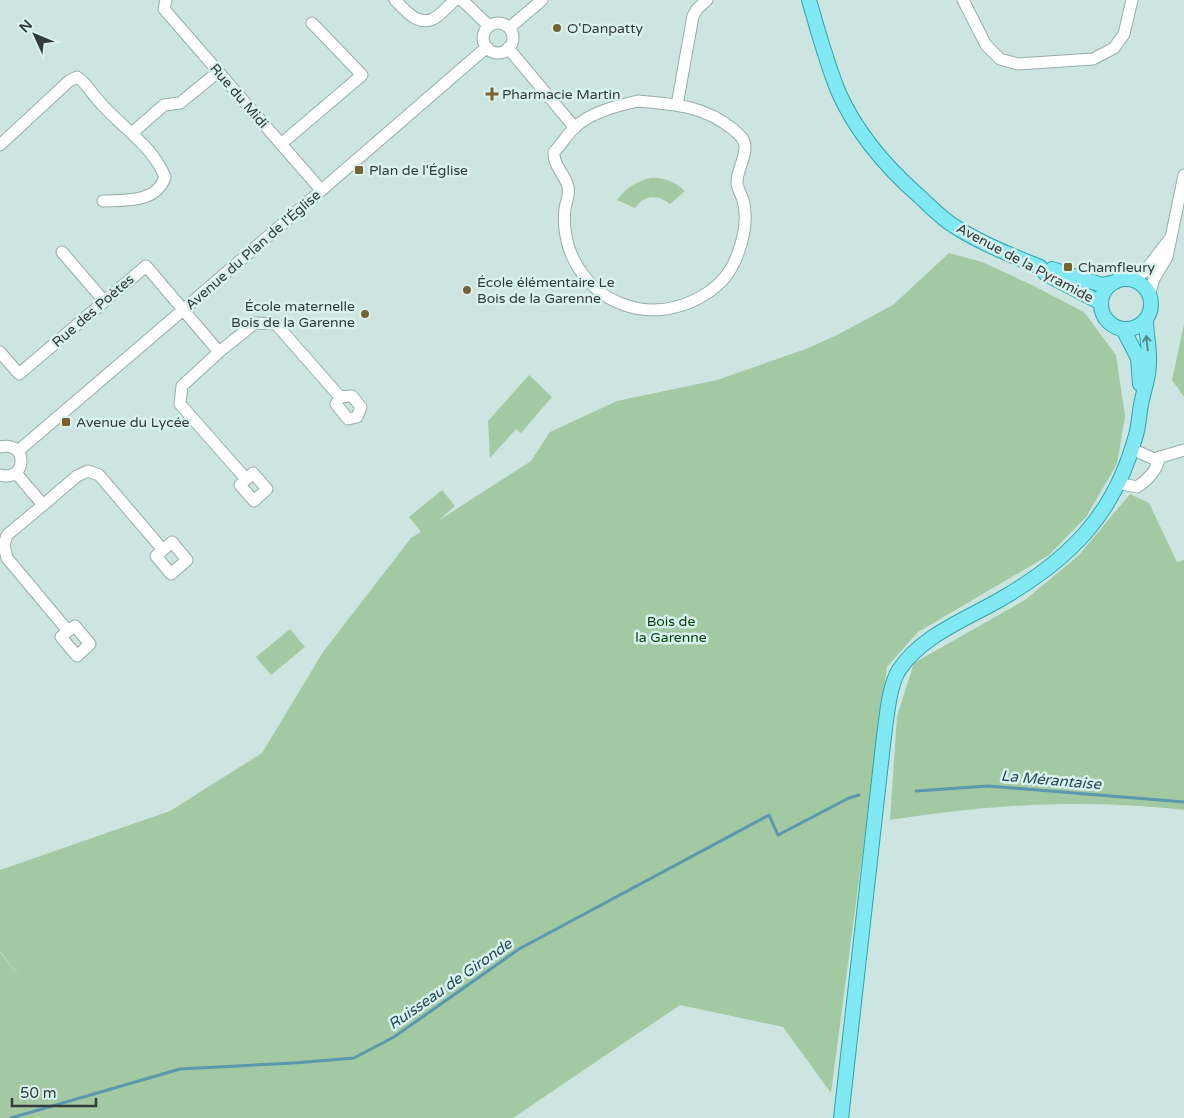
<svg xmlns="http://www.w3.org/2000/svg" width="1184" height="1118" font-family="'Varela Round',sans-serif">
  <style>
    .green { fill: #a3c9a3 }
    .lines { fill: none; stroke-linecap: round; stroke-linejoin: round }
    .stream { stroke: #5998af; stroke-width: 3 }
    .minor-casing { stroke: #97adaa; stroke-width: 13 }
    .major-casing { stroke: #2ea3ad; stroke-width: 16 }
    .minor { stroke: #fff; stroke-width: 11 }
    .major { stroke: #80e9f3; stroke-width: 14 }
    .oneway { stroke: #568a8d }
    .poi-dot { fill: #796132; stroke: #daf2ee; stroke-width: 2 }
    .labels { text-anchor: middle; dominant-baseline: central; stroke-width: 5; stroke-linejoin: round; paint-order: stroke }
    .poi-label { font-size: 14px; fill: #333c3a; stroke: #daf2ee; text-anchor: start }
    .street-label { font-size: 14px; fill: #333c3a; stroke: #daf2ee }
    .park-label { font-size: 14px; fill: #003e08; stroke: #daf2ee }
    .water-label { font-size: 15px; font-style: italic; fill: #244b5a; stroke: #daf2ee }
  </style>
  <rect width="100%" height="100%" fill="#cde5e1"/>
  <path class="green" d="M650,178c13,-1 25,4 35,13l-15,13c-12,-10 -26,-10 -35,4l-18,-8c9,-12 18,-18 33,-22z
    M949,253l33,9 50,23 52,27 32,43 9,61 -8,48 -31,53 -37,38 -131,77 -31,35 -56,426 -48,-66 -103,-22 -167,113h-513v-166l26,33 -26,-34v-81l170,-59 92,-58 61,-101 88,-114 10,-6 -12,-15 33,-27 13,16 -17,15 93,-60 19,-29 67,-31 100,-21 89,-31 31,-14 56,-30z
    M1184,324v73l-12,-17z
    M529,375l23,22 -31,36 -5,-4 -26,29 -2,-37z
    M1130,494l19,9 28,59 7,-2v250c-99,-11 -195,-6 -294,10l7,-104 17,-53 111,-63 54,-45z
    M290,629l15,18 -34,28 -15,-18z"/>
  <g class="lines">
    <path class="stream" d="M916,791l72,-5 196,16
      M11,1118l169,-49 114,-6 60,-5 40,-21 125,-88 250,-134 9,20 71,-37 10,-3"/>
    <defs>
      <path id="minor" d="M166,0l-2,9 157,181
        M395,0c10,10 22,26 38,19 8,-4 16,-14 22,-19
        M462,0l27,26
        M963,0l23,45 14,14 18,5 75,-5 21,-11 10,-14 8,-34
        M483 38a15 15 0 1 1 30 0a15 15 0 1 1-30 0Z
        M509,28l33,-28
        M508,48l67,80
        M638,101c37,3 67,5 96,29 5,5 10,8 11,15 1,13 -8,25 -8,37 0,6 4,12 6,18 5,18 1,38 -6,56 -7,19 -22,34 -40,43 -47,24 -101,7 -124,-41 -7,-14 -10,-34 -8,-49 1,-8 5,-14 3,-22 -3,-13 -15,-21 -14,-35 7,-7 13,-17 20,-24 17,-16 42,-22 64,-27z
        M677,105l16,-89 4,-7 10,-9
        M132,133l32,-28 16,-2 38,-31
        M281,144l81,-69 -50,-52
        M0,145l69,-64 8,-4c10,6 13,15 21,23 21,26 54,44 67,77 -8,26 -40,23 -62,24
        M62,252l42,49
        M1131,280l13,-8 25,-32
        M1149,295l5,-16 13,-22 17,-82
        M0,352l19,22 127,-108 73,86 -37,34 -2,18 66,75
        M219,352l36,-29 21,1 64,73 -4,7 12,15 9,-2 4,-10 -9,-11 -12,1
        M0,447c29,-7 27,36 0,28
        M1132,449l22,10 30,-9
        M18,451l165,-141 304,-263
        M16,473l27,32 -36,30 -3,10 3,13 61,73 -7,6 16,19 13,-12 -15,-18 -7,5
        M253,473l14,16 -13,12 -14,-16z
        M1117,483l20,4c10,-6 22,-19 22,-30
        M43,505l34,-29 11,-5 11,4 64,75 -7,6 15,18 16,-14 -15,-18 -9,8"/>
      <path id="major" d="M809,0c9,31 17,61 29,91 18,41 48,76 81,105 11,10 22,22 35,30 26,17 57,29 86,41l6,7 55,29
        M1052,269l50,16 13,-3
        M1101 304a25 25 0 1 1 50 0a25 25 0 1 1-50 0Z
        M1123,329l15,29 2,26
        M841,1118l43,-382c3,-20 5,-50 15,-66 23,-35 68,-51 102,-71 69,-40 114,-85 135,-164 3,-10 3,-20 5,-30 2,-13 8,-27 8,-41 1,-14 -3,-30 -3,-45"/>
    </defs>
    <use href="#minor" class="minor-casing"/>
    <use href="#major" class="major-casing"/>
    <use href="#minor" class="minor"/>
    <use href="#major" class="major"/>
  </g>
  <defs><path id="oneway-shaft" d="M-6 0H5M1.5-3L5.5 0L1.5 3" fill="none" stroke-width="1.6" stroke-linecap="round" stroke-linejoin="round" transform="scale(1.25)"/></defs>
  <use class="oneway" href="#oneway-shaft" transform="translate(1147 343) rotate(-96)"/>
  <g class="poi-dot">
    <circle cx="557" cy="28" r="5"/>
    <path d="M489.5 86.5h5v5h5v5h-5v5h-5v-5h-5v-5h5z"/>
    <rect x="354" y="165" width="10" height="10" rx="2.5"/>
    <rect x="1063" y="262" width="10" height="10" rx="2.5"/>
    <circle cx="467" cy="290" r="5"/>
    <circle cx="365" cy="314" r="5"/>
    <rect x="61" y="417" width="10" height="10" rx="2.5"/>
  </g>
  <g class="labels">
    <g class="poi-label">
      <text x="567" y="28">O'Danpatty</text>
      <text x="502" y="94">Pharmacie Martin</text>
      <text x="369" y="170">Plan de l'Église</text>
      <text x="1078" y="267">Chamfleury</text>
      <text x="477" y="282">École élémentaire Le<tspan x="477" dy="16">Bois de la Garenne</tspan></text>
      <text x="355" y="306" text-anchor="end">École maternelle<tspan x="355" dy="16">Bois de la Garenne</tspan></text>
      <text x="76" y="422">Avenue du Lycée</text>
    </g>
    <g class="street-label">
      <text transform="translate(239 96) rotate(49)">Rue du Midi</text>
      <text transform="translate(253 250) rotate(-41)">Avenue du Plan de l'Église</text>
      <text transform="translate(1025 263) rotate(28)">Avenue de la Pyramide</text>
      <text transform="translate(93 311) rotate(-41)">Rue des Poètes</text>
    </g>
    <g class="park-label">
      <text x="671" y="621">Bois de<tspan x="671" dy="16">la Garenne</tspan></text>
    </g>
    <g class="water-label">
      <text transform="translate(1051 780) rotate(5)">La Mérantaise</text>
      <text transform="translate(450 984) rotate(-35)">Ruisseau de Gironde</text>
    </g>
  </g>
  <g transform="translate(35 35) rotate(314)" stroke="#daf2ee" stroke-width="4" paint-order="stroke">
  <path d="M0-4L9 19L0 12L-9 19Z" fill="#333c3a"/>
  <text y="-8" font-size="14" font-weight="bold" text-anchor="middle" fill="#333c3a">N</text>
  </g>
  <path d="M12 1098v8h84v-8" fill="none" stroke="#333c3a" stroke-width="2.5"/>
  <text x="20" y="1098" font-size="15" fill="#333c3a" stroke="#daf2ee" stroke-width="4" paint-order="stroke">50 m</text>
</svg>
